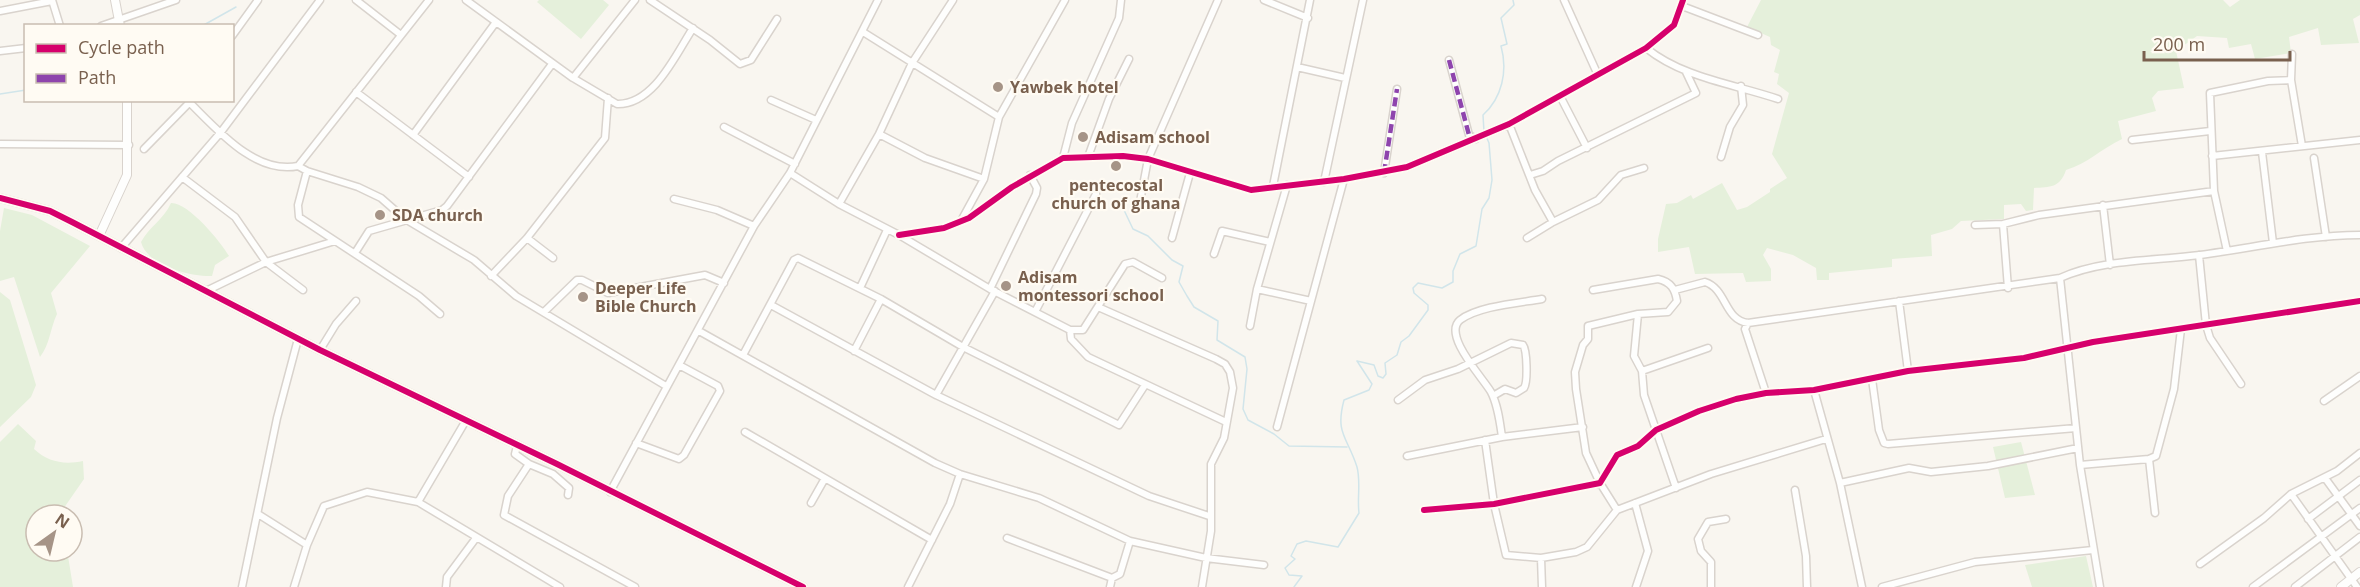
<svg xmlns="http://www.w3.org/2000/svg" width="2360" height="587" font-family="'Open Sans',sans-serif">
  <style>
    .green { fill: #e5f0db }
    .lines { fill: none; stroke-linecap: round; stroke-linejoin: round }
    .stream { stroke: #d1e5ea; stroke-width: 1.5 }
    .minor-casing { stroke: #d9d3cd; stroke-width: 9 }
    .tertiary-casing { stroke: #d9d3cd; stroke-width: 10 }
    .minor { stroke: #fefefd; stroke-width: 6 }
    .tertiary { stroke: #fefefd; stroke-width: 8 }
    .quiet { stroke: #8e44ad; stroke-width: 4.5; stroke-dasharray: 9 4.5; stroke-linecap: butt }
    .cycleway-casing { stroke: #fffbf3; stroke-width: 10 }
    .cycleway { stroke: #d6006c; stroke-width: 6 }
    .poi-dot { fill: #a69487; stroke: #fffbf3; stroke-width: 2 }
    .labels { text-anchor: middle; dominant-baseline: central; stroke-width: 4.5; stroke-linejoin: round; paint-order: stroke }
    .poi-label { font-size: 16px; font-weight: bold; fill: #79604e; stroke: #fffbf3; text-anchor: start }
  </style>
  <rect width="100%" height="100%" fill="#f9f6f0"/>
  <path class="green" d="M539,0h64l6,5 -28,34 -44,-37z
    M1761,0h462l7,7 10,-7h120v15l-7,4 6,24 -38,2 -3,-17 -29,9 2,16 -36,6 -4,-15 -22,4 -2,-10 -30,-2 -21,15 8,37 -26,3 -6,7 4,13 -38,10 4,18c-21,10 -35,25 -56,31 -6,18 -16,17 -32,18l-1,22 -7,1 -5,-7 -17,1v14l-43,2 -9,8 -21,6 1,21 -40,3v8l-63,6v7h-12l-1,-12 -23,-13 -26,-7 -4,7 8,14v12l-25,1 -3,-9 -48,1 -6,-27 -31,5v-13l8,-35 11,-1 14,-8 2,4 29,-16 15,27 10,-3 23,-15v-3l17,-11 -15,-24 17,-61 -12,-9 2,-10 -5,-2 6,-22 -9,-5 -1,-8 -23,-10z
    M171,203c17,-1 50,39 58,53l-14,9 -3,11c-20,1 -65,-10 -71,-34 8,-15 23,-23 30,-39z
    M4,208l28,7 58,31 -39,47 6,21c-7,15 -7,30 -17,43l-26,-80 -14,4v-50z
    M0,292l10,8 26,85 -5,12 -31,30z
    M18,424l18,17 -2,8c14,13 30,16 49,12l1,18 -25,36h-23v36h34l-2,5 5,31h-73v-145z
    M2021,442l14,53 -30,3 -12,-51z
    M2086,556l7,31h-61l-7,-22z"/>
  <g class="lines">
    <path class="stream" d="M202,26l34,-19
      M0,94l26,-4
      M1484,132l-1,-17c19,-17 25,-44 18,-69l6,-2 -6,-26 13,-13 -1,-5
      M1123,208l10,21 15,7 24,24 11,6 -4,16 8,14 7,11 24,14 -1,19 28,17 2,12 -4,40 5,11 26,14 15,12 58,1
      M1294,587l8,-11 -13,-1 -4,-7 10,-9 -4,-3 6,-12 9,-3 32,6 21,-34c-2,-15 2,-31 -2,-46 -10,-31 -22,-33 -13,-67l25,-10 3,-6 -15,-23 17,4 4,11 5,2 3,-4 -1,-11 12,-8 4,-13 8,-6 19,-26v-5l-14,-12 -1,-5 5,-5 24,5 11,-6v-11l7,-17 16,-8 6,-37 7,-11 3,-18 -3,-37 -3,-7"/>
    <defs>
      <path id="minor" d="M52,0l8,26
        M356,0l45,35
        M466,0l107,78 44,26c37,1 59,-50 76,-76
        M650,0l60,40 30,24 11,-4 26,-41
        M1264,0l44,18
        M1564,0l33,73
        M1682,6l76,29
        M0,11l52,-10
        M101,26l75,-26
        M863,32l136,85
        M232,36l26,-36
        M1646,48c37,30 88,36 132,51
        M0,51l26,-3
        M2292,54l-1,26 11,66
        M1449,60l20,75 7,4
        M1297,67l48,11
        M573,78l62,-78
        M356,92l113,85
        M1560,96l27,52
        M187,100c28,27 67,75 111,66l9,5 51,16 23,11 24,21 69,41 42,36 150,90
        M771,100l45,20
        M1509,124l26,66 18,32 -26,16
        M724,127l71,37
        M879,134l46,24 59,21
        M413,135l83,-113
        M2132,140l78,-9
        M0,144l129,1
        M144,149l45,-46
        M2262,152l11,91
        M2212,156l148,-16
        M1088,157l21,-58 20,-40
        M1721,157l9,-30 13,-22 -2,-19
        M1063,158l9,-35 47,-105 2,-18
        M2314,158l12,79
        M298,166l131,-166
        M307,171l-9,34 1,12 120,79 21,18
        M790,173l49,31 60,31 91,54 80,41h13l42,-66 8,-2 29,16
        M1384,173l13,-84
        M1530,175l13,-4 15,-10 138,-68 -10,-21
        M182,177l53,40 31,45 37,28
        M1324,182l39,-182
        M1273,186l37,-186
        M674,199l43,11 37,16
        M839,204l40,-70 33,-71 41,-63
        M2103,205l7,60
        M1139,207l9,-48 70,-159
        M961,221l23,-42 15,-62 66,-117
        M1553,222l45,-22 23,-25 23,-7
        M2003,224l5,64
        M1975,225l28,-1 36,-9 175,-24
        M899,235l45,-7 25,-10 43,-31 51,-29 60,-2 25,3 103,31 93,-11 63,-12 102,-43 137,-76 28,-23 9,-25
        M527,238l26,20
        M1172,238l18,-65
        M121,248l100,-116 99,-132
        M2227,251l-13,-60 -4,-98 58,-12 23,-1
        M355,253l14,-22 73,-21 5,-4 105,-142
        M1214,254l8,-23 48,11
        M2199,255l7,70 4,13 31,46
        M491,276l36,-38 78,-100 3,-40
        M860,288l27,-58
        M990,289l46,-95 1,-6 -7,-13
        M1257,289l54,12
        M1593,290l65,-11c13,3 17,10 19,22l-9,11 -30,2 -4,42 8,15 2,24 32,93
        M1675,290l30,-8c22,7 19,38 43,41l312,-45
        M206,291l60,-29 69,-21
        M1899,301l9,70
        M771,305l165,90 213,101 60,20
        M1098,307l118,52 9,5 5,8 3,16 -9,50 -13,26v67l-9,56
        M544,312l33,-32h5l26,13 97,-18 19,8
        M1035,312l61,-118
        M1748,323l-3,6 21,64
        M1250,326l7,-37 30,-104
        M1070,330l1,9 17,18 138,65
        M699,331l236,132 25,11 79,24 91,43 76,17 58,7
        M320,350l16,-26 20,-23
        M854,351l27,-52
        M743,355l51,-95 4,-2 83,41 82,48 156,78 26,-40
        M1642,371l66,-23
        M1872,379l7,51 5,13 4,1 188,-16
        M1814,390l26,93 22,104
        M936,395l59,-104
        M1398,400l27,-20 33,-11 53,-26 12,2c4,5 5,37 1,43l-8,5 -11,-4 -12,7
        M2324,401l36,-25
        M1277,427l67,-248
        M745,432l187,108
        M1502,437l81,-10
        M1485,440l9,64 12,51 35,3 35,-6 11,-5 30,-37 94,-36 115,-35
        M636,443l43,16 5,-4 36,-64 -2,-5 -39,-21
        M517,446l-2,8 14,10 24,10 16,14 -1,7
        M1407,456l95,-19c-2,-14 -4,-32 -11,-45 -8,-14 -49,-57 -31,-72 18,-14 59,-17 82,-21
        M2149,459l6,54
        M529,464l-21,32 -4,19 131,72
        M2080,465l69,-6 7,-3 18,-67 7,-60
        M2325,478l35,48
        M1840,483l69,-15 22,4 57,-6 90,-18
        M1795,490l11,66 1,31
        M610,492l144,-266 36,-53 88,-173
        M2291,494l66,93
        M418,502l47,-80
        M811,503l13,-23
        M1635,503l13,48 -12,36
        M1424,510l70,-6 106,-21 17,-28 21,-9 18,-16 43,-19 37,-12 30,-6 48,-3 94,-19 116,-13 69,-16 267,-41
        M1617,510l-17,-27 -14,-30 -10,-64 -1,-17 8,-27 5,-6v-13l50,-12
        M258,514l49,31
        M2308,519l52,-39
        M1007,538l105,40
        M1541,558l1,29
        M2200,564l64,-46 27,-24 46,-23 23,-18
        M242,587l35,-169 21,-79
        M294,587l13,-42 17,-39 43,-14 51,10 142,85
        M446,587l1,-10 29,-39
        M908,587l42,-83 10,-30
        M1110,587l2,-9 8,-4 10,-33
        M1711,587v-25l-10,-11 -3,-12 10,-17 18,-3
        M1882,587l93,-25 118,-12
        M2100,587l-20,-122 -20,-187c42,-19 94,-17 140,-23 53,-7 106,-20 160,-20
        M2253,587l107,-79
        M2295,587l65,-50"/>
      <path id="tertiary" d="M115,0l5,26
        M0,198l50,13 22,11 248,128 237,114 246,123
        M99,236l28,-61v-75
        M2341,587l19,-15"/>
    </defs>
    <use href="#minor" class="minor-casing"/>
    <use href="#tertiary" class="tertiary-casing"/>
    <use href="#minor" class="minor"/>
    <use href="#tertiary" class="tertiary"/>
    <path class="quiet" d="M1449,60l20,75 7,4
      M1384,173l13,-84"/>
    <defs>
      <path id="cycleway" d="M0,198l50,13 22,11 248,128 237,114 246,123
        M899,235l45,-7 25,-10 43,-31 51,-29 60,-2 25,3 103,31 93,-11 63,-12 102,-43 137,-76 28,-23 9,-25
        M1424,510l70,-6 106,-21 17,-28 21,-9 18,-16 43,-19 37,-12 30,-6 48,-3 94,-19 116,-13 69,-16 267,-41"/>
    </defs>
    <use href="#cycleway" class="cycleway-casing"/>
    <use href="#cycleway" class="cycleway"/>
  </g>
  <g class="poi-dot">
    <circle cx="998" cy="87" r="6"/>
    <circle cx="1083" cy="137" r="6"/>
    <circle cx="1116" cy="166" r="6"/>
    <circle cx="380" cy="215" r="6"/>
    <circle cx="1006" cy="286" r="6"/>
    <circle cx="583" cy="297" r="6"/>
  </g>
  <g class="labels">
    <g class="poi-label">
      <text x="1010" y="87">Yawbek hotel</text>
      <text x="1095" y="137">Adisam school</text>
      <text x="1116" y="185" text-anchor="middle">pentecostal<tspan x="1116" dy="18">church of ghana</tspan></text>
      <text x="392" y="215">SDA church</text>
      <text x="1018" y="277">Adisam<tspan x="1018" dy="18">montessori school</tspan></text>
      <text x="595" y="288">Deeper Life<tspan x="595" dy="18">Bible Church</tspan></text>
    </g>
  </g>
  <rect x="24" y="24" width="210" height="78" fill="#fffbf3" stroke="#c9bdb1" stroke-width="1.5"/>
  <rect x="36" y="44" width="30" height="9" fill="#d6006c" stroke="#c9bdb1" stroke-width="1.5"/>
  <text x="78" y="54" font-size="18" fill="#79604e">Cycle path</text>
  <rect x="36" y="74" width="30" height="9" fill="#8e44ad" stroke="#c9bdb1" stroke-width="1.5"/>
  <text x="78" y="84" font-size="18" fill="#79604e">Path</text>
  <g transform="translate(54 533) rotate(34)"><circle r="28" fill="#fffbf3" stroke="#c9bdb1" stroke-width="1.5"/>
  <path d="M0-4.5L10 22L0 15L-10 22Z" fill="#a69487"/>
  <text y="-9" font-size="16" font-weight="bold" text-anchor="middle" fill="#79604e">N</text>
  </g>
  <path d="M2144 51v9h146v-9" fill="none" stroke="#79604e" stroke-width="3"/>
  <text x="2153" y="51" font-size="18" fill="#79604e" stroke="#fffbf3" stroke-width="4.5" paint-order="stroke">200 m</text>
</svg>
